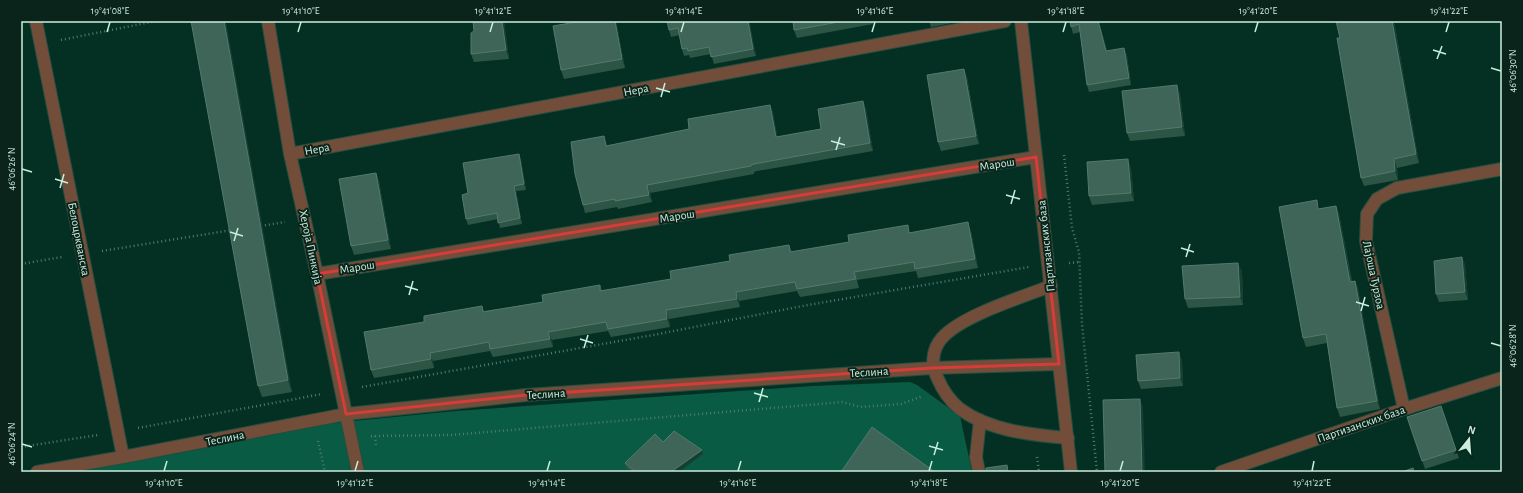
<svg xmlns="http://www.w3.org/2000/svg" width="1523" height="493" font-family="'Alegreya Sans',sans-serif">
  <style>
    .green { fill: #095b44 }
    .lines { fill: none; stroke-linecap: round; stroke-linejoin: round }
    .service-casing { stroke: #244e41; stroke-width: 14 }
    .minor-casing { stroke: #244e41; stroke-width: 14 }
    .tertiary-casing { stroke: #244e41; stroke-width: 14 }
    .path { stroke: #527b6d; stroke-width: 2.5; stroke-dasharray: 1 3; stroke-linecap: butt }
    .service { stroke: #724d3a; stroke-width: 12 }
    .minor { stroke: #724d3a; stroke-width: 12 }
    .tertiary { stroke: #724d3a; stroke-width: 12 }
    .wall { fill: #2d5546 }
    .shaded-wall { fill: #153f31 }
    .building { fill: #3e6557; stroke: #537a6c }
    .marked { fill: none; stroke: #d53c3a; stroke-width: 3; stroke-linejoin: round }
    .ticks { fill: none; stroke: #c9eede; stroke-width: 1.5 }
    .labels { text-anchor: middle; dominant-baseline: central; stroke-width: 4; stroke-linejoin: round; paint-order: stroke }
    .street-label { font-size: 12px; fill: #c9eede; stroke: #0b241b }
    .neatline { fill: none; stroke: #c9eede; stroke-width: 1.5 }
    .ticks-label { font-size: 10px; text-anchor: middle; fill: #c9eede }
  </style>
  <rect width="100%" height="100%" fill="#043023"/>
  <path class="green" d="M910,382l7,3 43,31 12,56h-903l106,-18 157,-31 124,-12 356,-25z"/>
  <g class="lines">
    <defs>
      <path id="service" d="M1051,286c-29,11 -90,30 -109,52 -10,11 -11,27 -5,39 5,12 13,24 23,32 30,22 72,26 108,29
        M979,472l-3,-15 4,-37"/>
      <path id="minor" d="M36,21l87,436
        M268,21l22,133 27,120 41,198
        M290,154l715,-133
        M317,274l719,-117
        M1404,409l-38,-168 1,-27 10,-15 20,-11 105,-19
        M1221,472l183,-63 98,-31"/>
      <path id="tertiary" d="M1021,21l50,451
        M37,472l86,-15 223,-43 89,-9 91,-10 406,-27 127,-4"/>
    </defs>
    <use href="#service" class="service-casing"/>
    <use href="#minor" class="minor-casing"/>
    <use href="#tertiary" class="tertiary-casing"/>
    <path class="path" d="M61,40l95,-19
      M1064,155l8,73 7,24 3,72 15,148
      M261,226l24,-4
      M102,251l130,-21
      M1069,263l11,-1
      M21,264l41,-7
      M362,387l291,-52 155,-30 221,-38
      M138,428l184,-34
      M371,436l80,-1 392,-33 17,5 41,-3 22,-8
      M375,436l1,10
      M318,441l7,31
      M21,447l77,-12
      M1037,457l2,15"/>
    <use href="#service" class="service"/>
    <use href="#minor" class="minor"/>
    <use href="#tertiary" class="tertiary"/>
  </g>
  <path class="wall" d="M191,21l101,371 -30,5 -4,-11z
    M504,21l5,38 -35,3 -3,-8z
    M582,21h34l9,47 -61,11 -3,-9z
    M667,21h82l7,35 -42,8 -3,-10 -21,4 -1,-3 -5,1 -2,-7 -2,-14 -9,2 -2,-7z
    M793,21h79l1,3 -76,14 -3,-8z
    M929,21h34l-32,6z
    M1070,21h29l8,30 17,-3 3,7 4,30 -42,7 -2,-7 -7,-53 -7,2z
    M1394,21l25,142 -22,5 1,12 -34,6 -3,-8 -21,-140z
    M967,77l12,67 -38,7 -3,-9z
    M1180,93l5,43 -55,5 -3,-8z
    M863,101l3,8 7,42 -116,20 -3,1v2l-104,19 2,9 -34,7 -1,-2 -32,6 -2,-8 21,-69 3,10 82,-17 81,-24 3,8 4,24 44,-8z
    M519,154l2,6 5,30 -10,1 6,33 -22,4 -2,-9 -30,6 -2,-6 2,-26z
    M1131,168l3,33 -42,4 -3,-9z
    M376,173l3,8 12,68 -37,6 -3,-9z
    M1336,206l3,8 13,67h3l3,8 22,120 -40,8 -3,-9 -10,-65 -21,4 -3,-9 17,-129z
    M971,231l7,37 -60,10 -2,-7 -59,9 2,8 -59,9 -3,-6 -58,10 1,6 -71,12 1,8 -59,10 -3,-6 -56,9 1,7 -60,10 -3,-6 -57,10 1,7 -60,10 -3,-8 53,-48 58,-16 2,5 59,-9 57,-17 2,6 69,-12 59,-18 59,-16 3,7 118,-20z
    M1462,257l3,8 3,35 -29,2 -3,-8z
    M1238,263l4,9 1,33 -55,3 -3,-9z
    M1182,360l1,26 -42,3 -3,-8z
    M1441,406l18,52 -34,11 -18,-52z
    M663,442l39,8 1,4 -24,18h-48l-5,-4 -1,-5z"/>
  <path class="shaded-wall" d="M224,21h2l66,371 -4,-12z
    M502,21h2l5,38 -3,-9z
    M615,21h1l1,3 8,44 -3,-9z
    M748,21h1l1,2 6,33 -3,-7z
    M1098,21h1l10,37 -3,-7z
    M1392,21h2l25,142 -3,-9z
    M1124,48l3,7 4,30 -2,-7z
    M964,69l3,8 12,67 -3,-8z
    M1177,85l3,8 5,43 -3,-9z
    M863,101l3,8 7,42 -3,-8z
    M770,105l3,8 6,31 -3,-7z
    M604,136l3,8 1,10 -2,-8z
    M519,154l2,6 5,30 -2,-6z
    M1128,159l3,9 3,33 -3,-8z
    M1394,159l3,9 1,12 -3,-9z
    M376,173l3,8 12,68 -3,-9z
    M647,185l3,8 2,9 -3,-7z
    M514,186l2,5 6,33 -2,-6z
    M1336,206l3,8 14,76 -3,-8z
    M968,222l3,9 7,37 -3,-9z
    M1462,257l3,8 3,35 -3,-8z
    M1238,263l4,9 1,33 -3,-8z
    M1355,281l3,8 22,120 -3,-8z
    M736,292l3,9 1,6 -3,-8z
    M666,310l3,9 1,8 -3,-8z
    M548,332l4,8 1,7 -3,-8z
    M1179,352l3,8 1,26 -3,-8z
    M430,353l3,8 1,7 -3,-9z
    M1140,399l3,8 2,65h-3z
    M702,450l1,4 -24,18h-8z"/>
  <path class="building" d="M191,21h33l64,359 -30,6z
    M473,21h29l4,29 -35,4v-21l3,-2z
    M582,21h33l7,38 -61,11 -8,-44z
    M667,21h81l5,28 -42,8 -2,-10 -21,4 -1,-3 -5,1 -4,-21 -9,2z
    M793,21h51l-50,9z
    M1070,21h28l8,30 18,-3 5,30 -42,7 -8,-61 -8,3z
    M1336,21h56l24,133 -22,5 1,12 -34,7 -24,-140h3z
    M964,69l12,67 -38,6 -11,-67z
    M1177,85l5,42 -55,6 -5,-42z
    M863,101l7,42 -116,21 -3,1v1l-104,19 2,10 -34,6v-2l-32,6 -8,-31 -4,-32 33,-6 2,10 83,-17 -1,-10 82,-14 6,32 45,-8 -3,-20z
    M519,154l5,30 -10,2 6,32 -22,5 -1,-10 -31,6 -4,-24 6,-2 -5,-30z
    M1128,159l3,34 -42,3 -2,-34z
    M376,173l12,67 -37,6 -12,-67z
    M1317,200l1,9 18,-3 14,76 5,-1 22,120 -40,7 -11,-74 -23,4 -24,-131z
    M968,222l7,37 -60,10 -1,-7 -60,10 2,7 -59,10 -2,-7 -59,10 1,7 -71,11 1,9 -59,10 -2,-7 -58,10 2,7 -60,10 -1,-7 -59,11 1,6 -60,11 -7,-38 60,-10v-6l58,-10 1,6 60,-10 -1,-7 58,-10v6l71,-12 -1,-8 60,-10 -1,-6 60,-10 1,7 59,-10 -1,-7 60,-10 1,8z
    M1462,257l3,35 -29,2 -2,-33z
    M1238,263l2,34 -55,2 -3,-33z
    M1179,352l1,26 -42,3 -2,-26z
    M1140,399l2,73h-37l-2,-72z
    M1441,406l15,44 -34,11 -15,-44z
    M872,427l63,45h-94z
    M674,431l28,19 -31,22h-36l-10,-9 30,-29 8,8z
    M1007,465l1,7h-22v-4z
    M1413,468l1,4h-12z"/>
  <path class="marked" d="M1036,157l23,207 -127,4 -406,27 -180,19 -29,-140z"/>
  <path class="ticks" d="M107,32l3,-10M298,32l3,-10M490,32l3,-10M681,32l3,-10M872,32l3,-10M1063,32l3,-10M1255,32l3,-10M1446,32l3,-10M1433,50l13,4M1437,59l5,-13M1491,68l10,3M656,88l14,4M661,97l4,-14M831,141l14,4M836,150l4,-13M22,169l10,3M55,179l13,4M60,188l4,-14M1006,195l14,4M1011,204l4,-14M230,232l13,4M234,241l4,-13M1181,248l13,4M1186,257l4,-13M405,286l13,4M409,295l4,-14M1356,302l13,4M1361,311l4,-14M580,339l13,4M1491,343l10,3M584,348l4,-13M754,393l14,4M759,402l4,-14M22,444l10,3M929,446l14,4M934,455l4,-13M164,471l3,-10M355,471l3,-10M547,471l3,-10M738,471l3,-10M929,471l3,-10M1120,471l3,-10M1312,471l2,-10"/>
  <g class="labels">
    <g class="street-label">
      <text transform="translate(636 90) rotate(-11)">Нера</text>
      <text transform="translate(317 149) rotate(-11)">Нера</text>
      <text transform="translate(997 164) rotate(-9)">Марош</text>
      <text transform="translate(677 216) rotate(-9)">Марош</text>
      <text transform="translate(79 239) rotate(79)">Белоцркванска</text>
      <text transform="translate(1046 246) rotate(-96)">Партизанских база</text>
      <text transform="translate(311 247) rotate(78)">Хероја Пинкија</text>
      <text transform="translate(357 267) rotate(-9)">Марош</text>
      <text transform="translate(1374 275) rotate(78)">Лајоша Турзоа</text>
      <text transform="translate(869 372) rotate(-4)">Теслина</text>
      <text transform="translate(546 394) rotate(-4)">Теслина</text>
      <text transform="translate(1361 424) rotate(-19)">Партизанских база</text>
      <text transform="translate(225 438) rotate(-11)">Теслина</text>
    </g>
  </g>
  <rect width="1523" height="493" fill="none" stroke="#0b241b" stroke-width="44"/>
  <g transform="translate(1469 439) rotate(17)" stroke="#0b241b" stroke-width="3" paint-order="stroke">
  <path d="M0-3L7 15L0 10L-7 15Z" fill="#c9eede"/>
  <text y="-6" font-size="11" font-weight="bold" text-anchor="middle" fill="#c9eede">N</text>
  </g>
  <rect x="22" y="22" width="1479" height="449" class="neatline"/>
  <g class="ticks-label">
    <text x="110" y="14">19°41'08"E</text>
    <text x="301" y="14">19°41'10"E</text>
    <text x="493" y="14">19°41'12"E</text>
    <text x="684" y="14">19°41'14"E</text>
    <text x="875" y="14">19°41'16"E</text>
    <text x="1066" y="14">19°41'18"E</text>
    <text x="1258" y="14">19°41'20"E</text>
    <text x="1449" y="14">19°41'22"E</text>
    <text transform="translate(1512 71) rotate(-90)" y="4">46°06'30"N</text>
    <text transform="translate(11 169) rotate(-90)" y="4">46°06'26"N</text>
    <text transform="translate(1512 346) rotate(-90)" y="4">46°06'28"N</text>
    <text transform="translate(11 444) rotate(-90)" y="4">46°06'24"N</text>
    <text x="164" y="486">19°41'10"E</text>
    <text x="355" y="486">19°41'12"E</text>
    <text x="547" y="486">19°41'14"E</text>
    <text x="738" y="486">19°41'16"E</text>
    <text x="929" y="486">19°41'18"E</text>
    <text x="1120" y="486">19°41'20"E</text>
    <text x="1312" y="486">19°41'22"E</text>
  </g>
</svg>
